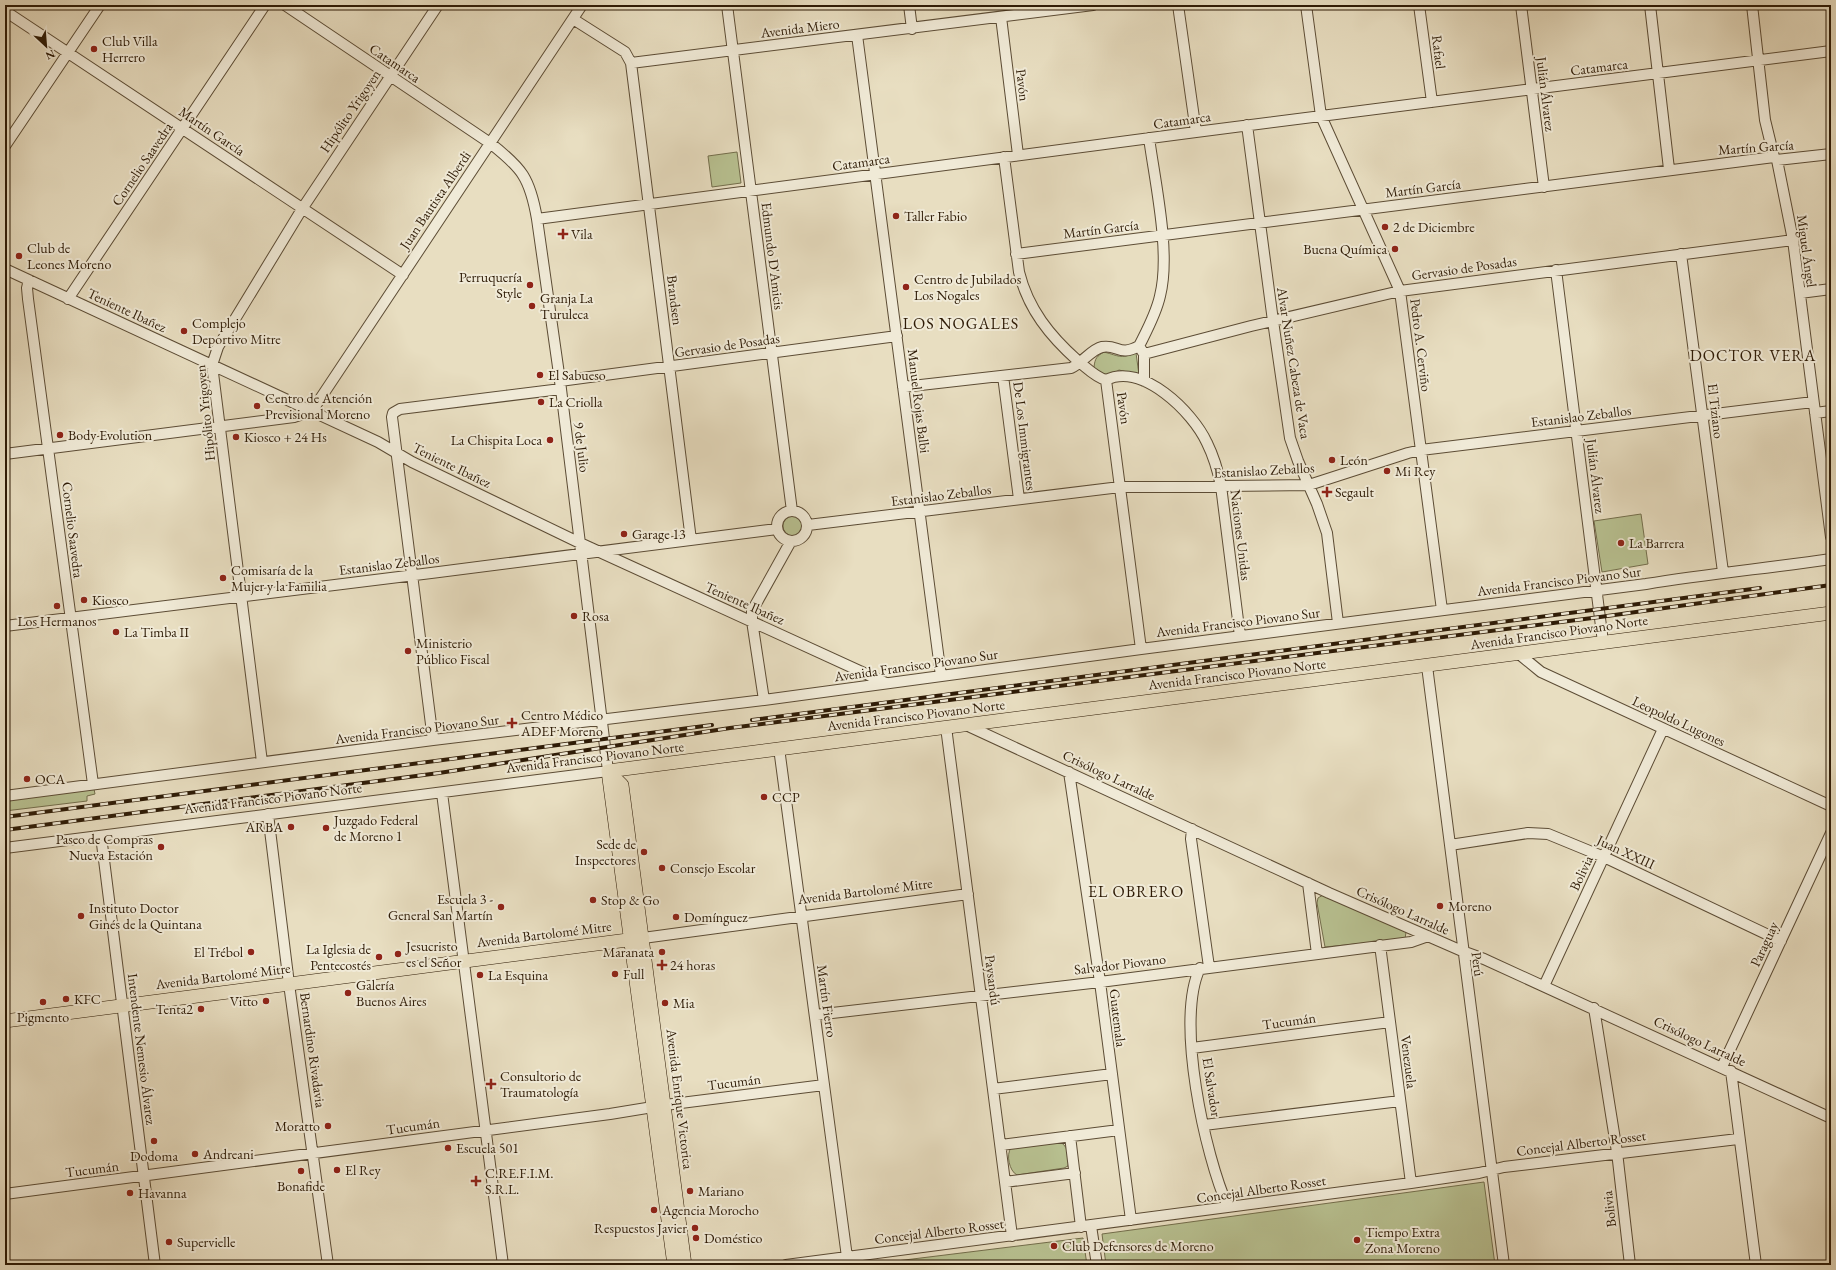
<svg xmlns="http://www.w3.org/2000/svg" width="1836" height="1270" font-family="'EB Garamond',serif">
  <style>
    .green { fill: #b8c191; stroke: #736e4c }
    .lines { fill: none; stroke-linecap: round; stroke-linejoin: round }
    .minor-casing { stroke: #5c4c35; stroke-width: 12 }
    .major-casing { stroke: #2e1b06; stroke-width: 14 }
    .minor { stroke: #f0ead7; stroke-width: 10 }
    .major { stroke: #e8dec1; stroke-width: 13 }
    .rail-casing { stroke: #2e1b06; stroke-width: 4 }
    .rail { stroke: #f0ead7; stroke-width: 2.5; stroke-dasharray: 8; stroke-linecap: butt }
    .poi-dot { fill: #8f2418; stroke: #f0ead7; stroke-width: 1.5 }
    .labels { text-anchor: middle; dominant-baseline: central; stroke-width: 4; stroke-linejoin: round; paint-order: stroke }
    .street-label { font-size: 14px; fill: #2e1b06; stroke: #f0ead7 }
    .poi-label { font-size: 14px; fill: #2e1b06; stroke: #f0ead7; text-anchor: start }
    .quarter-label { font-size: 16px; letter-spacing: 1px; fill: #2e1b06; stroke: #f0ead7 }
  </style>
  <rect width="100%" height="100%" fill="#e8dec1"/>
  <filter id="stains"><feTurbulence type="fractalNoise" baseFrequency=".005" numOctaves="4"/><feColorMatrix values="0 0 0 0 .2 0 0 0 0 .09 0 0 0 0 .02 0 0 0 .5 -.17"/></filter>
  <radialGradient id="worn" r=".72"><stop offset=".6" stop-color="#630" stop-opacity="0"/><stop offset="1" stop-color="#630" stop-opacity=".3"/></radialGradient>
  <path class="green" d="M737,152l4,31 -29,4 -4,-31z
    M1104,352c16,4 15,7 32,1l3,22 -20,-5c-10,6 -17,6 -25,-3 1,-9 3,-11 10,-15z
    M1641,514l7,50 -46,8 -8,-51z
    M783 526a10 10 0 1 1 20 0a10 10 0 1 1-20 0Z
    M94,789l1,5 -8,2v5l-82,10v-11z
    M1323,895l83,37 -1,7 -80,8 -8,-44 1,-5z
    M1058,1141c9,3 13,15 10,25l-4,2 -47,7c-8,-4 -11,-21 -6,-27z
    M1484,1182l11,83h-389l-4,-31z
    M1083,1238l4,27h-223z"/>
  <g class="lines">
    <defs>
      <path id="minor" d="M727,5l65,506
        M909,5l3,24
        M1178,5l18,127
        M1306,5l15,111 79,175 42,319
        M1419,5l13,97
        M1521,5l23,182
        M1650,5l19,164
        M1752,5l13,115 9,37
        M5,11l398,264
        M1001,17l17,138
        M573,19l52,33 6,11 60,477
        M857,35l84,641
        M631,63l462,-58
        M1247,125l26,196 17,117 8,23 19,43 10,29 11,90
        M5,146l95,-141
        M1004,157l15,115c9,37 31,64 59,89 9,7 17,16 28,19
        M1777,160l16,80 38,297
        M1777,160l54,-6
        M537,219l659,-87 635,-81
        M1016,254l758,-97
        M1681,254l42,318
        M5,269l373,173 34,20 168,81 306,140
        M1556,270l47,372
        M29,280l-2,8 1,11 65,485
        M1800,293l31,-4
        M68,299l197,-294
        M1144,354l107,-28 149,-35 393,-51
        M1003,376l16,123
        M1106,380c36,-18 87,32 101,63 7,14 11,28 14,43l19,150
        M1106,380l35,269
        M560,381l337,-45
        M1144,381v-27l-5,-8c8,-16 17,-32 21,-50 11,-43 -5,-114 -11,-158
        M903,387l168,-19c11,-5 21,-19 31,-21 16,-3 17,10 37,-1
        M312,411l270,-406
        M1815,413l16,-2
        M5,454l289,-37 18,-6
        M777 526a15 15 0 1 1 30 0a15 15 0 1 1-30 0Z
        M808,525l312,-38 189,-2 99,-32 13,-3 392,-48
        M5,626c257,-33 515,-63 772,-97
        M1519,654l22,18 290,134
        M1427,666l77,599
        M764,700l-12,-79v-10l39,-70
        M966,725l363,168 133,58 22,8 347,159
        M946,727l66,509
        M433,740l-41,-323 1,-4 7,-4 161,-20
        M779,748l68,509
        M262,762l-50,-397 6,-18 84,-138 136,-204
        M1069,772l31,210 31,238
        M442,793l61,472
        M5,796l428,-56 331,-40 377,-51 505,-65c62,-10 123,-16 185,-25
        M268,814l21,170 39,281
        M1192,829l-1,10 18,128
        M101,836l54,429
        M1450,845l78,-12 20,1 56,23 177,84
        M5,848l603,-77 -48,-390 -23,-162c-7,-41 -15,-51 -47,-76l-205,-138
        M1308,883l9,71
        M643,938l325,-44
        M1380,945l31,238
        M1200,968c-25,52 5,188 28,239
        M1544,986l119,-257
        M1594,1008l23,144 13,113
        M815,1015l285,-33 311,-40 17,-6
        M1192,1048l198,-26
        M1722,1067l109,-234
        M1731,1071l25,194
        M993,1089l119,-15
        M1204,1125l196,-24
        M1070,1136l11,91
        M1001,1145l118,-15
        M1005,1182l70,-9
        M5,1194l605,-80 55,-9 159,-20
        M1091,1226l6,39
        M786,1265l625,-82 68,-10 25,-6 234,-28"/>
      <path id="major" d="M608,771l1223,-158
        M608,771l14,14 63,480
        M608,771l66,494
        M5,1021l638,-83"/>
    </defs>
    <use href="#minor" class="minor-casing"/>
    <use href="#major" class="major-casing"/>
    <use href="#minor" class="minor"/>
    <use href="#major" class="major"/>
    <defs>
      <path id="rail" d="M752,720l1008,-132
        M5,817l707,-92
        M5,830l434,-57 291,-45 870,-111 231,-32"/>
    </defs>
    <use href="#rail" class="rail-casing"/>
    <use href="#rail" class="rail"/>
  </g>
  <g class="poi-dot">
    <circle cx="94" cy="49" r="4"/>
    <circle cx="896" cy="216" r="4"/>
    <circle cx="1385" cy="227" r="4"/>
    <path d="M561 228h4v4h4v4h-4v4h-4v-4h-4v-4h4z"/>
    <circle cx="1395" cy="249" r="4"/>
    <circle cx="19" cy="256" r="4"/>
    <circle cx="530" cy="285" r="4"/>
    <circle cx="906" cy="287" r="4"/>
    <circle cx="532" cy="306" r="4"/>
    <circle cx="184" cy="331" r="4"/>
    <circle cx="540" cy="375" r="4"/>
    <circle cx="541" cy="402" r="4"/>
    <circle cx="257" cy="406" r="4"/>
    <circle cx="60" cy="435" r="4"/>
    <circle cx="236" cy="437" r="4"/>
    <circle cx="550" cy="440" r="4"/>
    <circle cx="1332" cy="460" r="4"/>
    <circle cx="1387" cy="471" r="4"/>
    <path d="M1325 486h4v4h4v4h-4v4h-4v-4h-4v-4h4z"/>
    <circle cx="624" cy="534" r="4"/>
    <circle cx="1621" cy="543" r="4"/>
    <circle cx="223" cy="578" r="4"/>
    <circle cx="84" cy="600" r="4"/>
    <circle cx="57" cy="606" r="4"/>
    <circle cx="574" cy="616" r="4"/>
    <circle cx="116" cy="632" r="4"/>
    <circle cx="408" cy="651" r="4"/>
    <path d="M510 717h4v4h4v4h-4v4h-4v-4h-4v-4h4z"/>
    <circle cx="27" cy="779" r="4"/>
    <circle cx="764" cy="797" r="4"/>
    <circle cx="291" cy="827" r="4"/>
    <circle cx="326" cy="828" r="4"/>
    <circle cx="161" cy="847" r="4"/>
    <circle cx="644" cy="852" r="4"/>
    <circle cx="662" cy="868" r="4"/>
    <circle cx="593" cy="900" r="4"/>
    <circle cx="1440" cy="906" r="4"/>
    <circle cx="501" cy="907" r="4"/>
    <circle cx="81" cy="916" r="4"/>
    <circle cx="676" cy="917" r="4"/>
    <circle cx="251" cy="952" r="4"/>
    <circle cx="662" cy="952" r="4"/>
    <circle cx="398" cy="954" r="4"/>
    <circle cx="379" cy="957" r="4"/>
    <path d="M660 959h4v4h4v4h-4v4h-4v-4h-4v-4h4z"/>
    <circle cx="615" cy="974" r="4"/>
    <circle cx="480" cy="975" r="4"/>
    <circle cx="348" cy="993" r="4"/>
    <circle cx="66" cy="999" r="4"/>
    <circle cx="266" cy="1001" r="4"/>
    <circle cx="43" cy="1002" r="4"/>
    <circle cx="665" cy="1003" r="4"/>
    <circle cx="201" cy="1009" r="4"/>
    <path d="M489 1078h4v4h4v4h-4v4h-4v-4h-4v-4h4z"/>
    <circle cx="328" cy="1126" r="4"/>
    <circle cx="154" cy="1141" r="4"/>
    <circle cx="448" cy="1148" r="4"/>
    <circle cx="195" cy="1154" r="4"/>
    <circle cx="337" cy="1170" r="4"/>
    <circle cx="301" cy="1171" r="4"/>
    <path d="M474 1175h4v4h4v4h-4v4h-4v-4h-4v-4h4z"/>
    <circle cx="690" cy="1191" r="4"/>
    <circle cx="130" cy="1193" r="4"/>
    <circle cx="654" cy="1210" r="4"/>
    <circle cx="695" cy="1228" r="4"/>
    <circle cx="696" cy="1238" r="4"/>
    <circle cx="1357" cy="1240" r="4"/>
    <circle cx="169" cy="1242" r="4"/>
    <circle cx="1054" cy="1246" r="4"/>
  </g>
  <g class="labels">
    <g class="street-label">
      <text transform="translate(800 28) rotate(-7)">Avenida Miero</text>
      <text transform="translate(1439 52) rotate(83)">Rafael</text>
      <text transform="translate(395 63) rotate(34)">Catamarca</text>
      <text transform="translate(1599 67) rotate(-7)">Catamarca</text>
      <text transform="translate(1023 85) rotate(83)">Pavón</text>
      <text transform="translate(1546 94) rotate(83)">Julián Álvarez</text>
      <text transform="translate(350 111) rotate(-56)">Hipólito Yrigoyen</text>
      <text transform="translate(1182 120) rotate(-8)">Catamarca</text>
      <text transform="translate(212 131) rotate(34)">Martín García</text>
      <text transform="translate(1756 147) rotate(-4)">Martín García</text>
      <text transform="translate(861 162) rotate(-8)">Catamarca</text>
      <text transform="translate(142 164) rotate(-56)">Cornelio Saavedra</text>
      <text transform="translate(1423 188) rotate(-7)">Martín García</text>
      <text transform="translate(435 200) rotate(-56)">Juan Bautista Alberdi</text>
      <text transform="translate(1101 229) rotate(-7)">Martín García</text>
      <text transform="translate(1807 251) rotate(82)">Miguel Ángel</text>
      <text transform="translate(773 256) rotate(83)">Edmundo D'Amicis</text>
      <text transform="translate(1464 268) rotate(-8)">Gervasio de Posadas</text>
      <text transform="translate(675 300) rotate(83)">Brandsen</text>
      <text transform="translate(127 310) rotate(25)">Teniente Ibañez</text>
      <text transform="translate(727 345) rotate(-8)">Gervasio de Posadas</text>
      <text transform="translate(1421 345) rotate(83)">Pedro A. Cerviño</text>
      <text transform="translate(1294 363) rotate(81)">Alvar Nuñez Cabeza de Vaca</text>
      <text transform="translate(919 401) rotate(83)">Manuel Rojas Balbi</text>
      <text transform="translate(1124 408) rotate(82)">Pavón</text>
      <text transform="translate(1716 411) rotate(83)">El Tiziano</text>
      <text transform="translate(205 413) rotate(-96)">Hipólito Yrigoyen</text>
      <text transform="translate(1581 416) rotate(-7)">Estanislao Zeballos</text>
      <text transform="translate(1025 436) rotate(83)">De Los Immigrantes</text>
      <text transform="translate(582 447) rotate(83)">9 de Julio</text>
      <text transform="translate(452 465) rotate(26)">Teniente Ibañez</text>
      <text transform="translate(1264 470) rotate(-3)">Estanislao Zeballos</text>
      <text transform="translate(1596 476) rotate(83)">Julián Álvarez</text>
      <text transform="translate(941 495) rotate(-7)">Estanislao Zeballos</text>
      <text transform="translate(73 530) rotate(83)">Cornelio Saavedra</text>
      <text transform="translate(1241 535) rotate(83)">Naciones Unidas</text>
      <text transform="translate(389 564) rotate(-7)">Estanislao Zeballos</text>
      <text transform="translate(1559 581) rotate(-7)">Avenida Francisco Piovano Sur</text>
      <text transform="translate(745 603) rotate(24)">Teniente Ibañez</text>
      <text transform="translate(1238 622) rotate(-7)">Avenida Francisco Piovano Sur</text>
      <text transform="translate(1559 632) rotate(-8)">Avenida Francisco Piovano Norte</text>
      <text transform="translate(916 665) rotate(-8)">Avenida Francisco Piovano Sur</text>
      <text transform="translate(1237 674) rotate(-7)">Avenida Francisco Piovano Norte</text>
      <text transform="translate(916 715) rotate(-7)">Avenida Francisco Piovano Norte</text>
      <text transform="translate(1679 721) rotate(25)">Leopoldo Lugones</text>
      <text transform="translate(417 729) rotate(-7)">Avenida Francisco Piovano Sur</text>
      <text transform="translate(595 757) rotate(-7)">Avenida Francisco Piovano Norte</text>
      <text transform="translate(1109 775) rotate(25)">Crisólogo Larralde</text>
      <text transform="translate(273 798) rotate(-7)">Avenida Francisco Piovano Norte</text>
      <text transform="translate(1626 852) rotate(25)">Juan XXIII</text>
      <text transform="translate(1581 873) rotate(-65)">Bolivia</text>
      <text transform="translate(865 891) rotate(-7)">Avenida Bartolomé Mitre</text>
      <text transform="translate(1403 910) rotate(24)">Crisólogo Larralde</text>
      <text transform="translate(544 934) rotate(-7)">Avenida Bartolomé Mitre</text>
      <text transform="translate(1764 944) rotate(-65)">Paraguay</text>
      <text transform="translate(1120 964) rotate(-7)">Salvador Piovano</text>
      <text transform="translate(1478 964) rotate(83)">Perú</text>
      <text transform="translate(223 976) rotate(-7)">Avenida Bartolomé Mitre</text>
      <text transform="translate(993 980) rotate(83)">Paysandú</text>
      <text transform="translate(827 1001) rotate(82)">Martín Fierro</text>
      <text transform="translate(1118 1018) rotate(83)">Guatemala</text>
      <text transform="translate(1289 1021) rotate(-8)">Tucumán</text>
      <text transform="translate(1700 1041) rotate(25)">Crisólogo Larralde</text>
      <text transform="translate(142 1049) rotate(83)">Intendente Nemesio Álvarez</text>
      <text transform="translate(313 1050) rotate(82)">Bernardino Rivadavia</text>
      <text transform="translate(1409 1062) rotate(83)">Venezuela</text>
      <text transform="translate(734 1082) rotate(-7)">Tucumán</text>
      <text transform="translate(1212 1087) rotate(81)">El Salvador</text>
      <text transform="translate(680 1099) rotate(83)">Avenida Enrique Victorica</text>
      <text transform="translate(413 1126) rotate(-8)">Tucumán</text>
      <text transform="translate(1581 1143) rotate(-7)">Concejal Alberto Rosset</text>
      <text transform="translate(92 1169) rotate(-7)">Tucumán</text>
      <text transform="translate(1261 1189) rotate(-8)">Concejal Alberto Rosset</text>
      <text transform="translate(1609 1209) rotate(-97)">Bolivia</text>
      <text transform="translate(939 1231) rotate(-7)">Concejal Alberto Rosset</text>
    </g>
    <g class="poi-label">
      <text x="102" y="41">Club Villa<tspan x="102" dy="16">Herrero</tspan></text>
      <text x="904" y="216">Taller Fabio</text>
      <text x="1393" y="227">2 de Diciembre</text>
      <text x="571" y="234">Vila</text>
      <text x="27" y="248">Club de<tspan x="27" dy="16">Leones Moreno</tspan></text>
      <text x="1387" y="249" text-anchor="end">Buena Química</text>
      <text x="522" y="277" text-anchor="end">Perruquería<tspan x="522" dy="16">Style</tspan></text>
      <text x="914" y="279">Centro de Jubilados<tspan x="914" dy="16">Los Nogales</tspan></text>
      <text x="540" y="298">Granja La<tspan x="540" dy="16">Turuleca</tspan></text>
      <text x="192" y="323">Complejo<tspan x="192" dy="16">Deportivo Mitre</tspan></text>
      <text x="548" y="375">El Sabueso</text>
      <text x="265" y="398">Centro de Atención<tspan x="265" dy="16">Previsional Moreno</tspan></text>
      <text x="549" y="402">La Criolla</text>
      <text x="68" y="435">Body Evolution</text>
      <text x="244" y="437">Kiosco + 24 Hs</text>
      <text x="542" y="440" text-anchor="end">La Chispita Loca</text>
      <text x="1340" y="460">León</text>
      <text x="1395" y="471">Mi Rey</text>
      <text x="1335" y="492">Segault</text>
      <text x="632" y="534">Garage 13</text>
      <text x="1629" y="543">La Barrera</text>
      <text x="231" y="570">Comisaría de la<tspan x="231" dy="16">Mujer y la Familia</tspan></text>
      <text x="92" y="600">Kiosco</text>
      <text x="582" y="616">Rosa</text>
      <text x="57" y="621" text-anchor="middle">Los Hermanos</text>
      <text x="124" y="632">La Timba II</text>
      <text x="416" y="643">Ministerio<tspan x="416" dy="16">Público Fiscal</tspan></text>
      <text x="521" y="715">Centro Médico<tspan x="521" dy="16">ADEF Moreno</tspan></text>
      <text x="35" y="779">OCA</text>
      <text x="772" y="797">CCP</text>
      <text x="334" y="820">Juzgado Federal<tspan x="334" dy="16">de Moreno 1</tspan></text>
      <text x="283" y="827" text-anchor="end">ARBA</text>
      <text x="153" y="839" text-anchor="end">Paseo de Compras<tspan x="153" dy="16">Nueva Estación</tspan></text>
      <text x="636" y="844" text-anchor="end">Sede de<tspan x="636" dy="16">Inspectores</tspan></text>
      <text x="670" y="868">Consejo Escolar</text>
      <text x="493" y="899" text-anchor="end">Escuela 3 -<tspan x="493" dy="16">General San Martín</tspan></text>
      <text x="601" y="900">Stop &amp; Go</text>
      <text x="1448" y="906">Moreno</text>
      <text x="89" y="908">Instituto Doctor<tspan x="89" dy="16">Ginés de la Quintana</tspan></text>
      <text x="684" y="917">Domínguez</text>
      <text x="406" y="946">Jesucristo<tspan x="406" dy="16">es el Señor</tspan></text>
      <text x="371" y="949" text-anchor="end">La Iglesia de<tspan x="371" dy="16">Pentecostés</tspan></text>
      <text x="243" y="952" text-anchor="end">El Trébol</text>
      <text x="654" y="952" text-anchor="end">Maranata</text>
      <text x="670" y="965">24 horas</text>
      <text x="623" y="974">Full</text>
      <text x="488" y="975">La Esquina</text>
      <text x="356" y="985">Galería<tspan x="356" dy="16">Buenos Aires</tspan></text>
      <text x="74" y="999">KFC</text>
      <text x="258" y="1001" text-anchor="end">Vitto</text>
      <text x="673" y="1003">Mia</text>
      <text x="193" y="1009" text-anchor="end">Tenta2</text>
      <text x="43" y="1017" text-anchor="middle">Pigmento</text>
      <text x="500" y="1076">Consultorio de<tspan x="500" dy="16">Traumatología</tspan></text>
      <text x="320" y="1126" text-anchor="end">Moratto</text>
      <text x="456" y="1148">Escuela 501</text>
      <text x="203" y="1154">Andreani</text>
      <text x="154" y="1156" text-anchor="middle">Dodoma</text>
      <text x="345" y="1170">El Rey</text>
      <text x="485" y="1173">C.RE.F.I.M.<tspan x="485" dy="16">S.R.L.</tspan></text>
      <text x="301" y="1186" text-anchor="middle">Bonafide</text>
      <text x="698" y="1191">Mariano</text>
      <text x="138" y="1193">Havanna</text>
      <text x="662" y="1210">Agencia Morocho</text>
      <text x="687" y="1228" text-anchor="end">Respuestos Javier</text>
      <text x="1365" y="1232">Tiempo Extra<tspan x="1365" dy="16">Zona Moreno</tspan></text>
      <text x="704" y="1238">Doméstico</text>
      <text x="177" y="1242">Supervielle</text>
      <text x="1062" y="1246">Club Defensores de Moreno</text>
    </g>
    <g class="quarter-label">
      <text x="961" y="323">LOS NOGALES</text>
      <text x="1753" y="355">DOCTOR VERA</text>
      <text x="1136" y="891">EL OBRERO</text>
    </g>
  </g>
  <rect width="1836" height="1270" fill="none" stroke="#e8dec1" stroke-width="20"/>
  <rect x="6" y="6" width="1824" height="1258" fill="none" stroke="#2e1b06" stroke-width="2"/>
  <rect x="10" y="10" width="1816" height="1250" fill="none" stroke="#2e1b06"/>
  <g transform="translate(46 46) rotate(154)" stroke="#f0ead7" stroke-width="3" paint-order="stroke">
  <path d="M0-3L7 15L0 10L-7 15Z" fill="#2e1b06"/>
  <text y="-6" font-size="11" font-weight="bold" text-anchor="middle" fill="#2e1b06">N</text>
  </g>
  <rect width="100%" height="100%" filter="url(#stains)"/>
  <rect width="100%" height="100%" fill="url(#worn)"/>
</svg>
